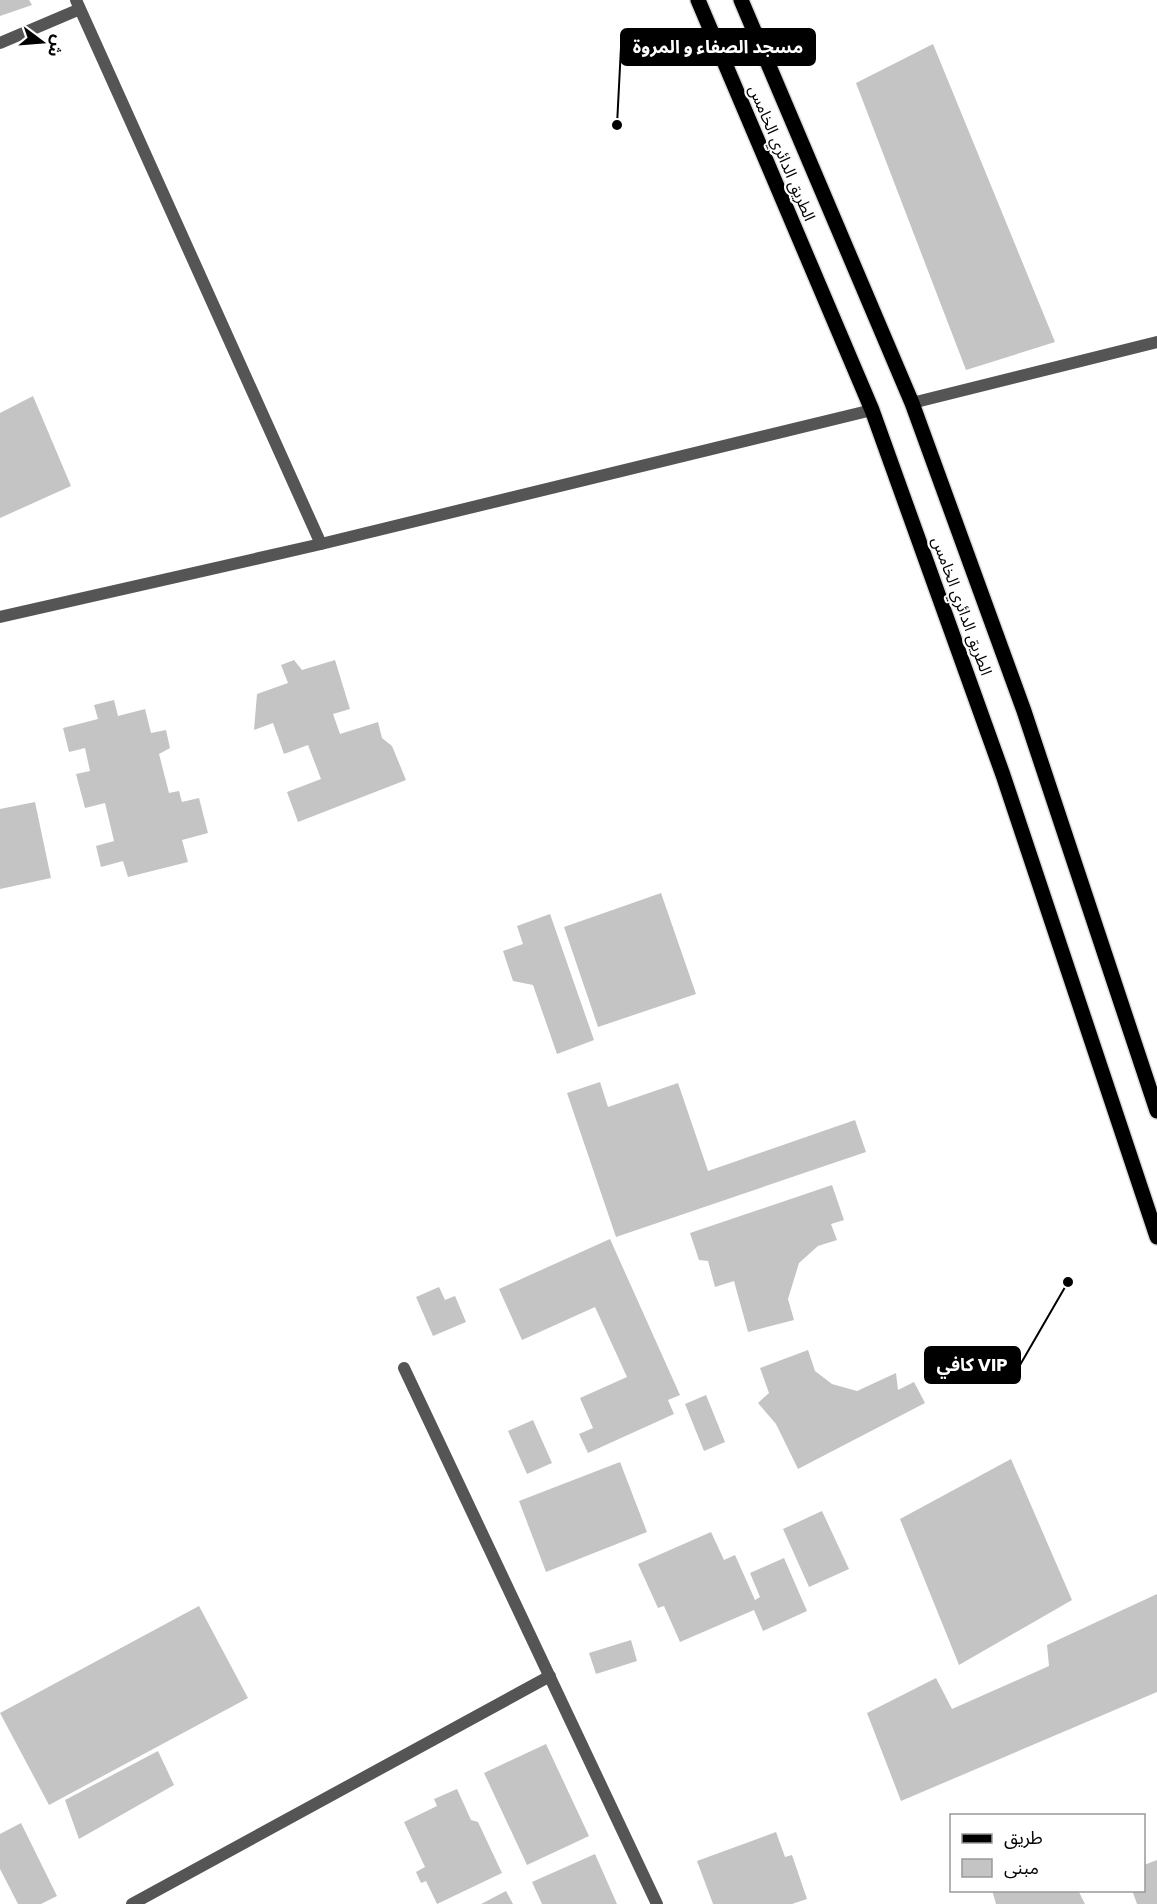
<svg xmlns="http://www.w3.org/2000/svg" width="1157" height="1904" font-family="Poppins,'Noto Sans Arabic',sans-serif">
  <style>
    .building { fill: #c4c4c4 }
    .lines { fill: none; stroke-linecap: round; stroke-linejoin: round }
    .primary-casing { stroke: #dbdbdb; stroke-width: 18 }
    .minor { stroke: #555; stroke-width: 12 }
    .primary { stroke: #000; stroke-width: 15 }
    .labels { text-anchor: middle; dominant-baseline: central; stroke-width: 4.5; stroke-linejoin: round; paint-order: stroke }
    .street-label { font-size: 16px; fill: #000; stroke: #fff }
    .leader { fill: none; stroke: #000; stroke-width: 2 }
    .callout-dot { fill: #000; stroke: #fff; stroke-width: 2 }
    .callout { fill: #000; stroke: #000; stroke-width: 2 }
    .callout-label { font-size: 18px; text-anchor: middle; font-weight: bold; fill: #fff }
  </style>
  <rect width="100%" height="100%" fill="#fff"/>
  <path class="building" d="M0,0h29l3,5 -32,11z
    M933,44l122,298 -89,28 -110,-287z
    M33,396l38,90 -71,32v-105z
    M294,660l8,10 33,-10 15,49 -17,5 7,20 38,-12 4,16 10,8 14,34 -108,42 -11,-30 34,-13 -13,-34 -24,9 -11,-31 -19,7 3,-36 31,-11 -7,-18z
    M114,700l4,16 27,-7 6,24 15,-3 4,18 -11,6 10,39 10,-2 3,11 17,-4 9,35 -26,7 6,22 -60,15 -5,-16 -22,6 -5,-21 18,-5 -9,-38 -20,5 -9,-34 14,-3 -5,-23 -16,4 -6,-24 35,-9 -4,-14z
    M35,802l16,76 -51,11v-80z
    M661,893l35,101 -98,33 -34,-100z
    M550,914l44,126 -37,14 -24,-69 -20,-4 -10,-30 20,-7 -6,-18z
    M600,1082l8,25 70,-24 30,88 147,-51 11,32 -250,85 -49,-144z
    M832,1185l12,35 -13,4 6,16 -19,6 -19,17 -11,36 6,21 -46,12 -14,-51 -19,6 -7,-26 -9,-1 -9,-27z
    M610,1239l70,156 -12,5 6,14 -86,39 -9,-19 14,-6 -13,-30 47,-21 -32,-70 -73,33 -23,-51z
    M439,1287l6,13 10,-4 11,26 -33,14 -17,-39z
    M808,1350l7,21 17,13 25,7 39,-18 2,17 16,-8 11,21 -127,66 -22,-45 -18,-21 11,-10 -9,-25z
    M706,1395l19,47 -21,9 -19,-47z
    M533,1420l19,43 -25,11 -19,-43z
    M1011,1459l61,141 -113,65 -59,-146z
    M620,1462l27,70 -101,40 -27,-71z
    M822,1511l27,58 -40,18 -26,-58z
    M711,1532l13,28 11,-5 20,45 5,-3 -10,-24 34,-15 23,53 -44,20 -9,-21 -74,32 -16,-36 -6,2 -20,-44z
    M1157,1594v98l-256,109 -34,-88 69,-35 16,31 97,-43 -2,-21z
    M199,1606l49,92 -199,107 -49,-92z
    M631,1640l6,21 -41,13 -7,-21z
    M546,1744l43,92 -62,29 -43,-92z
    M158,1751l16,34 -95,54 -14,-39z
    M457,1789l14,31 7,2 24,51 -65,31 -11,-23 -5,2 -5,-11 9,-5 -21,-45 33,-16 -3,-7z
    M21,1823l36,73 -16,8h-23l-18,-35v-35z
    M776,1832l9,25 7,-2 15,44 -15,5h-79l-16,-43z
    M595,1854l22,50h-75l-10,-22z
    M1157,1860v44h-20l-5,-14h12v-25z
    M992,1890h86l7,14h-89z
    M506,1891l7,13h-32z"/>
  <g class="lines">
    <defs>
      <path id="primary" d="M698,0l174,410 131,365 154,462
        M741,0l171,403 112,308 133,400"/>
    </defs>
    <use href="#primary" class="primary-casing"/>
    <path class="minor" d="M76,0l245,544
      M0,43l80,-34
      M912,403l245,-61
      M0,617l321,-73 551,-134
      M404,1368l253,536
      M132,1904l418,-228"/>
    <use href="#primary" class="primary"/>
  </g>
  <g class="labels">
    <g class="street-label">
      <text transform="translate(782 153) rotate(67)">الطريق الدائري الخامس</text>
      <text transform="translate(962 606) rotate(70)">الطريق الدائري الخامس</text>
    </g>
  </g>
  <path class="leader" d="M617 125L621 47M1068 1282L1020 1365"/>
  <g class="callout-dot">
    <circle cx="617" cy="125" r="6"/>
    <circle cx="1068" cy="1282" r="6"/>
  </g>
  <g class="callout">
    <rect x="621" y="29" width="194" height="36" rx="6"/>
    <rect x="925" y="1347" width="95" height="36" rx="6"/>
  </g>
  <g class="callout-label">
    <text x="718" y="53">مسجد الصفاء و المروة</text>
    <text x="972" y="1371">كافي VIP</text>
  </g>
  <rect x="950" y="1814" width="195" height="78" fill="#ffffff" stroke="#999999" stroke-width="1.5"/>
  <rect x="962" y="1834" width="30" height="9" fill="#000000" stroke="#999999" stroke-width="1.5"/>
  <text x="1004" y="1844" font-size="18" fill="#000000">طريق</text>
  <rect x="962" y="1859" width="30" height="18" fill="#c4c4c4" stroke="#999999" stroke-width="1.5"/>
  <text x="1004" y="1874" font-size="18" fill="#000000">مبنى</text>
  <g transform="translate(42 42) rotate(106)" stroke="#ffffff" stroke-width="4.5" paint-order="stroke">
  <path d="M0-4.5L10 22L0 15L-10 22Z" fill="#000000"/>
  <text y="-9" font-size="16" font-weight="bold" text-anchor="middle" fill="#000000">ش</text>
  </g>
</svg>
